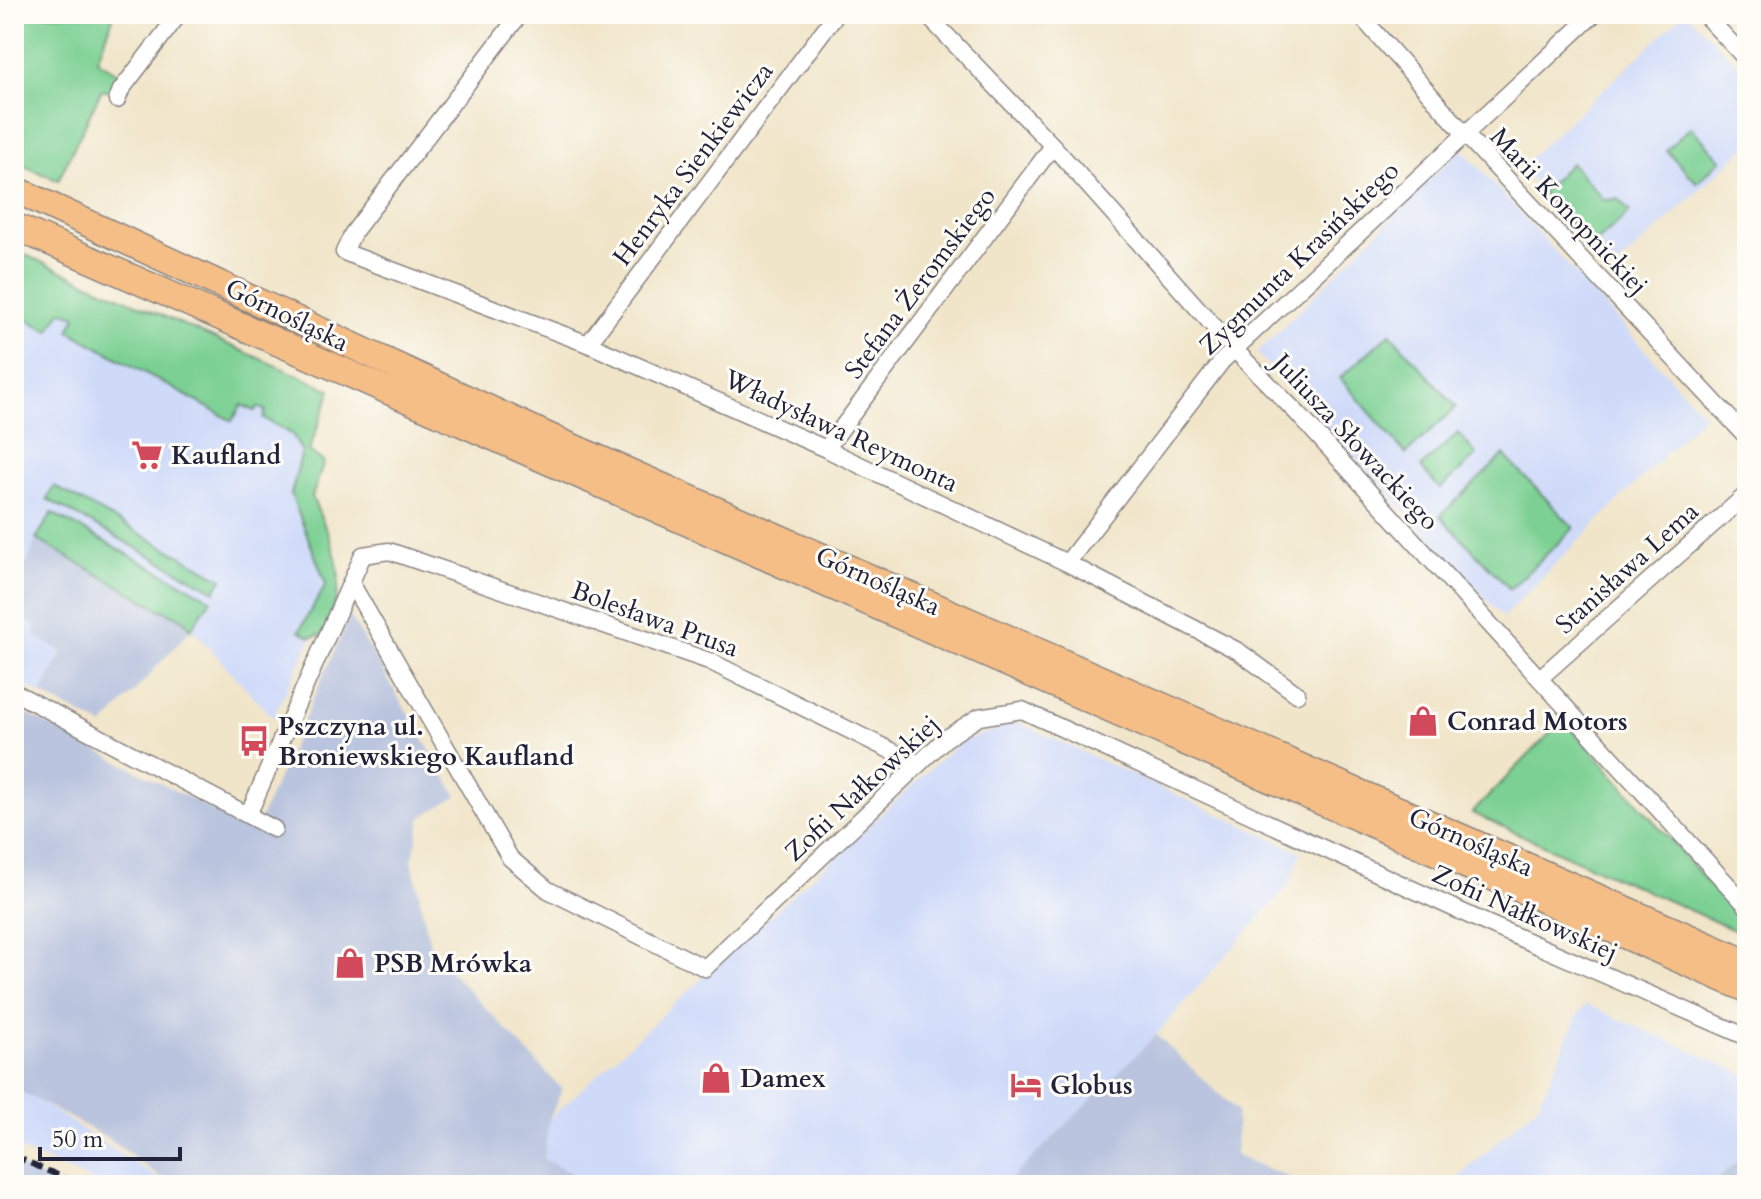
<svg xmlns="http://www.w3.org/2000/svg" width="1761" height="1199" font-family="Cardo,serif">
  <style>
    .built { fill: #cfdaf9 }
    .industrial { fill: #bac4de }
    .green { fill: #7cd093; stroke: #4f7967; stroke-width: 2 }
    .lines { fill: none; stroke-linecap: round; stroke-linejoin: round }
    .street-casing { stroke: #8a8482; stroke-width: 19 }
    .primary-casing { stroke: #8a8482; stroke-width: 29 }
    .street { stroke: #fff; stroke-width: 16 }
    .primary { stroke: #f6be87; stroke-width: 26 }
    .rail { stroke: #22223b; stroke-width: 6; stroke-dasharray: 12 6; stroke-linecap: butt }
    .labels { text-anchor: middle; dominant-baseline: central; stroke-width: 6; stroke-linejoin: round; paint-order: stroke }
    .street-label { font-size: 26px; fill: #22223b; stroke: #fdfcf7 }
    .poi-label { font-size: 26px; font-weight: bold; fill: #22223b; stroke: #fdfcf7; text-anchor: start }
  </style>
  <rect width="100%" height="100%" fill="#fdfcf7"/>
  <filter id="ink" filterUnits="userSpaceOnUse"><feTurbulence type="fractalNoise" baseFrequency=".0125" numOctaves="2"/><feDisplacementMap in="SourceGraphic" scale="16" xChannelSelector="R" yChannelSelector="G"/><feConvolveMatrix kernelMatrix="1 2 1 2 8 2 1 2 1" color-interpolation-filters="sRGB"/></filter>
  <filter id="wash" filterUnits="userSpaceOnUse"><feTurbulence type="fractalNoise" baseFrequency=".006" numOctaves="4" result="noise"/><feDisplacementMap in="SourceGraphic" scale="32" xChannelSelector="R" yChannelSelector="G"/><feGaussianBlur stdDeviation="1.8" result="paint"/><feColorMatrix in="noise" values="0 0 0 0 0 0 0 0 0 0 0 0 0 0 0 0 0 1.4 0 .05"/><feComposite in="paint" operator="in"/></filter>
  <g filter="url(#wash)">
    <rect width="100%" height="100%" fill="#f1e5c9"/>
    <path class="built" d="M1684,14h3l60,60v72l-135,125 -92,-104z
      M1461,148l243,267 -201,202 -246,-264z
      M14,250l317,140 -22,61 -11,44 38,93 -63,130 -90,-99 -23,-10 -123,-70 -10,24 -13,16z
      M14,615l21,11 1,11 27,14 -22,43 -27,-15z
      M1017,722l284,130 -11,31 -134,152 -151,150h-413l-48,-25 5,-41 409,-376z
      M1586,1004l161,72v76l-35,33h-262l89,-81 39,-90z
      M14,1088l23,12 131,85h-67l-87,-38z"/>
    <path class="industrial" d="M36,539l124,70 23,10 8,10 -88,97 -62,-32 22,-42 -27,-15 -1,-11 -21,-11v-36l13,-16z
      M350,616l107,180 -35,21 -10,44 19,89 131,139 -13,30 -5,40 48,26h-421l-65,-48 -92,-49v-381l240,125z
      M1156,1035l81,76 -2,44 72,30h-302z
      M1747,1152v33h-35z
      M14,1164l44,21h-44z"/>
    <path class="green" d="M14,14l100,1 -17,45 27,17 -14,14h-9l-43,90 -44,-20z
      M1691,127l30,33 -24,23 -31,-33z
      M1571,163l33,37 14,-1 12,13 -39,35 -50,-55z
      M14,250l317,140 -22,61 15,11 -12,35c23,54 41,80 10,138l-12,2 -11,-6 27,-47 -35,-90 11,-42 -10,-18 -29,-16 3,-7 -8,-4 -3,4 -13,-6 -10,16 -163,-90 7,-15 -15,-5 -12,20 -35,-18z
      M1390,333l66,74 -50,47 -66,-76z
      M1458,433l19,22 -37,34 -19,-22z
      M1504,455l70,73 -64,61 -70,-73z
      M54,486l168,93 -7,12 -168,-92z
      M52,513l159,86 -20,30 -8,-10 -23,-10 -124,-70z
      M1564,719l183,208v9l-275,-123z"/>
  </g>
  <g filter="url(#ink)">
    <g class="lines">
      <defs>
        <path id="street" d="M520,14l-167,219 -9,19 244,92 238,105 241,114 171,88 59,43
          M926,14l127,132 181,203 64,65 449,492
          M1359,14l105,119 283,304
          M1704,14l43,46
          M117,100l4,-10 58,-76
          M588,344l248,-330
          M826,449l227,-303
          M1067,563l155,-202 372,-347
          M351,583l159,275 38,32 157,78 240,-229 34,-22 43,-7 464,213 261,114
          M1540,678l207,-184
          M14,692l260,137
          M248,815l115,-260 26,-4 320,110 209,103"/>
        <path id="primary" d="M14,189l540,250 1193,524
          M14,226l1733,763"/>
      </defs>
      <use href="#street" class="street-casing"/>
      <use href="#primary" class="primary-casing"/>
      <use href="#street" class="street"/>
      <use href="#primary" class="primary"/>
      <path class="rail" d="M14,1156l66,29"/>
    </g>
  </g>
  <defs>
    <symbol id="supermarket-bare" viewBox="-9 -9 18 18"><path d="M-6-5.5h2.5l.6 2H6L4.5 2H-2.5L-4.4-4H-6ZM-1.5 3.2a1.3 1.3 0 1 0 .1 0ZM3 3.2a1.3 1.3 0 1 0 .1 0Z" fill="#d1495b" stroke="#fdfcf7" stroke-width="2.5" paint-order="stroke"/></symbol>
    <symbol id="shop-bare" viewBox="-9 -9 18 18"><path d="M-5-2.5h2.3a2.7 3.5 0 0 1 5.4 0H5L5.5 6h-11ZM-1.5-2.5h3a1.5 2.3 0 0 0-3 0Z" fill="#d1495b" stroke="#fdfcf7" stroke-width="2.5" paint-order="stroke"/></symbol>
    <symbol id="bus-bare" viewBox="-9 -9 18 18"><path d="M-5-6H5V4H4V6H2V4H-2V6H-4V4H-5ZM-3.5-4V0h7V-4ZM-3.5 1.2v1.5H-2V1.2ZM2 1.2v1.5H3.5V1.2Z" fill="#d1495b" stroke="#fdfcf7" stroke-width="2.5" paint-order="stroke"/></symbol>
    <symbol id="hotel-bare" viewBox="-9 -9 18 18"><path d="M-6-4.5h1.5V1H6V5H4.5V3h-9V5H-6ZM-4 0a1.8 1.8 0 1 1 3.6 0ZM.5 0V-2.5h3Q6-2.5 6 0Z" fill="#d1495b" stroke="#fdfcf7" stroke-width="2.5" paint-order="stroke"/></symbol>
  </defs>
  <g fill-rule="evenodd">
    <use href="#supermarket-bare" x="125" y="433" width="44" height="44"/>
    <use href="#shop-bare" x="1401" y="699" width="44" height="44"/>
    <use href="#bus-bare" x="232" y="719" width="44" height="44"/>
    <use href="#shop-bare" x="328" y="941" width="44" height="44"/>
    <use href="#shop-bare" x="694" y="1056" width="44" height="44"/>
    <use href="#hotel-bare" x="1004" y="1063" width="44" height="44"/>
  </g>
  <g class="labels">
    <g class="street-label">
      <text transform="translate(693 164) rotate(-53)">Henryka Sienkiewicza</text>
      <text transform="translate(1569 211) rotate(47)">Marii Konopnickiej</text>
      <text transform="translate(1299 258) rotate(-44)">Zygmunta Krasińskiego</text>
      <text transform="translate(920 283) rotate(-53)">Stefana Żeromskiego</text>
      <text transform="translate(287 315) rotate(26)">Górnośląska</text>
      <text transform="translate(841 431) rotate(25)">Władysława Reymonta</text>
      <text transform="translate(1356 442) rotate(47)">Juliusza Słowackiego</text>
      <text transform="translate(1627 568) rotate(-42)">Stanisława Lema</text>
      <text transform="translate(878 581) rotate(24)">Górnośląska</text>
      <text transform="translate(655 619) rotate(20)">Bolesława Prusa</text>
      <text transform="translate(862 788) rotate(-43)">Zofii Nałkowskiej</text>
      <text transform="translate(1471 842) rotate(24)">Górnośląska</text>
      <text transform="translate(1525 913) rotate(24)">Zofii Nałkowskiej</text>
    </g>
    <g class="poi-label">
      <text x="171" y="455">Kaufland</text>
      <text x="1447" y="721">Conrad Motors</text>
      <text x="278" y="726">Pszczyna ul.<tspan x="278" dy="30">Broniewskiego Kaufland</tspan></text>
      <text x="374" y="963">PSB Mrówka</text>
      <text x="740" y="1078">Damex</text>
      <text x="1050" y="1085">Globus</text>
    </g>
  </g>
  <rect width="1761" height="1199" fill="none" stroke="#fdfcf7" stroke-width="48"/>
  <path d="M40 1147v12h140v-12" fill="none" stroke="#22223b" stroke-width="4"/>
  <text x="52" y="1147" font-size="24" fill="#22223b" stroke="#fdfcf7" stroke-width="6" paint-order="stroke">50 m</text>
</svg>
